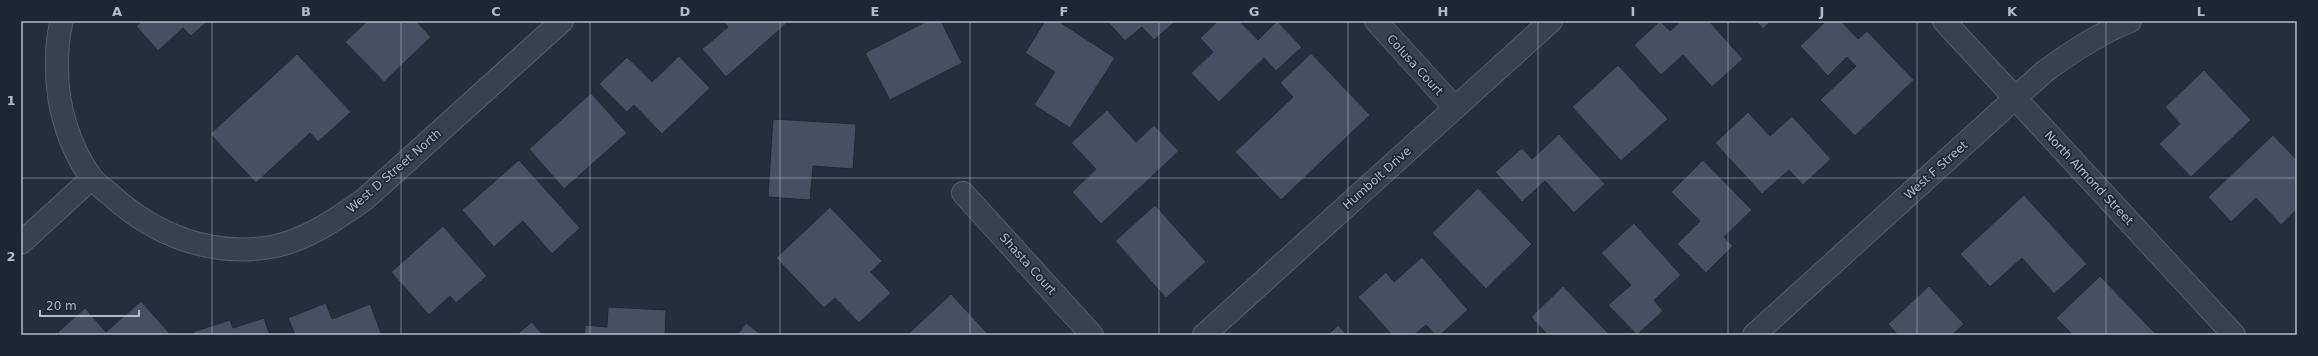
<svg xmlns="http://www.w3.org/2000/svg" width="2318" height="356" font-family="'DejaVu Sans',sans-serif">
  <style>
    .building { fill: #455162; stroke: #1f2835 }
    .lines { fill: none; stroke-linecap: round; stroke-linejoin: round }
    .minor-casing { stroke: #565f6c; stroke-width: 24 }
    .minor { stroke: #38414e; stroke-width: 22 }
    .grid { fill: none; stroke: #b4bcc9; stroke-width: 1; stroke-opacity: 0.55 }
    .labels { text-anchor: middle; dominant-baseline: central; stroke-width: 3.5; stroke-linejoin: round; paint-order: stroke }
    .street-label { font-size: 12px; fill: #b4bcc9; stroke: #1d2633 }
    .neatline { fill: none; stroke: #b4bcc9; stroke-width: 1.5 }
    .grid-label { font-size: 13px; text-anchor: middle; font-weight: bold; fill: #b4bcc9 }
  </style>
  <rect width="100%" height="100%" fill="#242f3e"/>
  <path class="building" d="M142,21h66l-17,15 -8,-8 -25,23 -22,-25z
    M367,21h49l15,16 -47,45 -39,-40z
    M723,21h61l2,3 -60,53 -24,-28 26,-22z
    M927,21h14l21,42 -72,37 -25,-47z
    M1045,21h13l57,37 -45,70 -36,-23 21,-33 -30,-19z
    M1107,21h69l-22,19 -12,-13 -17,14z
    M1218,21h21l19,19 19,-19 25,26 -26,24 -12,-13 -45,44 -28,-29 22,-21 -13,-14z
    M1660,21l10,10 11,-10h28l34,38 -31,28 -29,-32 -22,20 -27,-30z
    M1756,21h15l-8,8z
    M1826,21h15l17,18 9,-8 47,49 -59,56 -35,-36 36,-34 -9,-9 -19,19 -28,-30z
    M1311,53l59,62 -89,85 -46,-48 58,-55 -13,-14z
    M297,54l54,58 -33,30 -8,-9 -54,50 -46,-49z
    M679,56l31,32 -48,46 -28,-29 -7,7 -28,-28 28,-27 25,25z
    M1618,65l50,54 -47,42 -49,-54z
    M2204,70l47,50 -60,57 -32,-33 21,-20 -15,-17z
    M591,93l36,40 -63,56 -35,-40z
    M1107,110l29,32 18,-17 25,26 -78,73 -29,-32 24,-23 -25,-26z
    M1748,112l22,24 22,-20 39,43 -28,26 -14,-15 -27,24 -47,-51z
    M773,119l83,5 -3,45 -40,-3 -3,34 -42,-3z
    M1559,134l46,50 -31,29 -29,-32 -23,21 -27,-30 27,-24 10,11z
    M2273,135l24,25v49l-16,16 -25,-27 -25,24 -23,-25z
    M519,160l61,68 -28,26 -29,-33 -29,26 -32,-37z
    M1703,160l49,50 -28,27 9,9 -27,27 -29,-29 23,-23 -29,-29z
    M1478,188l54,56 -46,45 -54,-56z
    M2024,195l63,69 -33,30 -32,-36 -32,29 -30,-33z
    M1155,205l51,57 -40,36 -51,-57z
    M830,207l52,54 -11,11 20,21 -32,30 -24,-25 -11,10 -48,-50z
    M1634,223l47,52 -27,25 9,11 -26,24 -29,-30 23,-20 -30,-32z
    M443,226l44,50 -31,27 -6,-7 -21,19 -38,-43z
    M1422,257l46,53 -28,25h-5l-9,-10 -12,10h-22l-34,-38 28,-25 8,10z
    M2100,276l55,57 -3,2h-79l-17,-17z
    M1563,286l47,49h-62l-17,-18z
    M1929,286l35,38 -12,11h-54l-10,-11z
    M951,294l38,41h-82z
    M141,301l30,34h-110l-3,-3 27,-24 21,24z
    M326,303l6,16 38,-15 12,31h-87l-7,-17z
    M608,307l58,3 -1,25h-81l1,-10 22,2z
    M264,318l6,17h-76l-1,-3 37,-12 3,8z
    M532,322l11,13h-27z
    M746,323l16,12h-25z
    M1338,325l9,10h-19z"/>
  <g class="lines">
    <defs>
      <path id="minor" d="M62,21c-5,15 -5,33 -5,48 0,37 12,78 34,108 5,7 14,13 21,19 43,39 99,61 159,51 34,-6 66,-28 94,-48l197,-178
        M1376,21l79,87
        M1944,21l290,314
        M963,193l129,142
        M21,243l71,-65
        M1204,335l347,-314
        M1754,335l290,-263c27,-20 54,-38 86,-51"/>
    </defs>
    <use href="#minor" class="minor-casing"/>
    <use href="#minor" class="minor"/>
  </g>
  <path class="grid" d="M212,21v314M401,21v314M590,21v314M780,21v314M970,21v314M1159,21v314M1348,21v314M1538,21v314M1728,21v314M1917,21v314M2106,21v314M21,178h2276"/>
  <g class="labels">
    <g class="street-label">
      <text transform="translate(1415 65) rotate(48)">Colusa Court</text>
      <text transform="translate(1936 170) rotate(-42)">West F Street</text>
      <text transform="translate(394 171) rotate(-41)">West D Street North</text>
      <text transform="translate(1377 178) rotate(-42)">Humbolt Drive</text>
      <text transform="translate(2089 178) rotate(47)">North Almond Street</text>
      <text transform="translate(1028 264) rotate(48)">Shasta Court</text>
    </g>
  </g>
  <rect width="2318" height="356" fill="none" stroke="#1d2633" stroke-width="44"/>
  <path d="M40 310v6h99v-6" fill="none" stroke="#b4bcc9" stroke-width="2"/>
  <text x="46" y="310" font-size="12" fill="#b4bcc9" stroke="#1d2633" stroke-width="3" paint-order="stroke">20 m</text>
  <rect x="22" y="22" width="2274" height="312" class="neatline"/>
  <g class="grid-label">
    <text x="117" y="16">A</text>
    <text x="306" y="16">B</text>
    <text x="496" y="16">C</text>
    <text x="685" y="16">D</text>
    <text x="875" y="16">E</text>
    <text x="1064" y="16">F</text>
    <text x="1254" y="16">G</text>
    <text x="1443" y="16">H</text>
    <text x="1633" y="16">I</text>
    <text x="1822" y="16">J</text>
    <text x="2012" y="16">K</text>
    <text x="2201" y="16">L</text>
    <text x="11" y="105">1</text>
    <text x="11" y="261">2</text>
  </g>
</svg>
